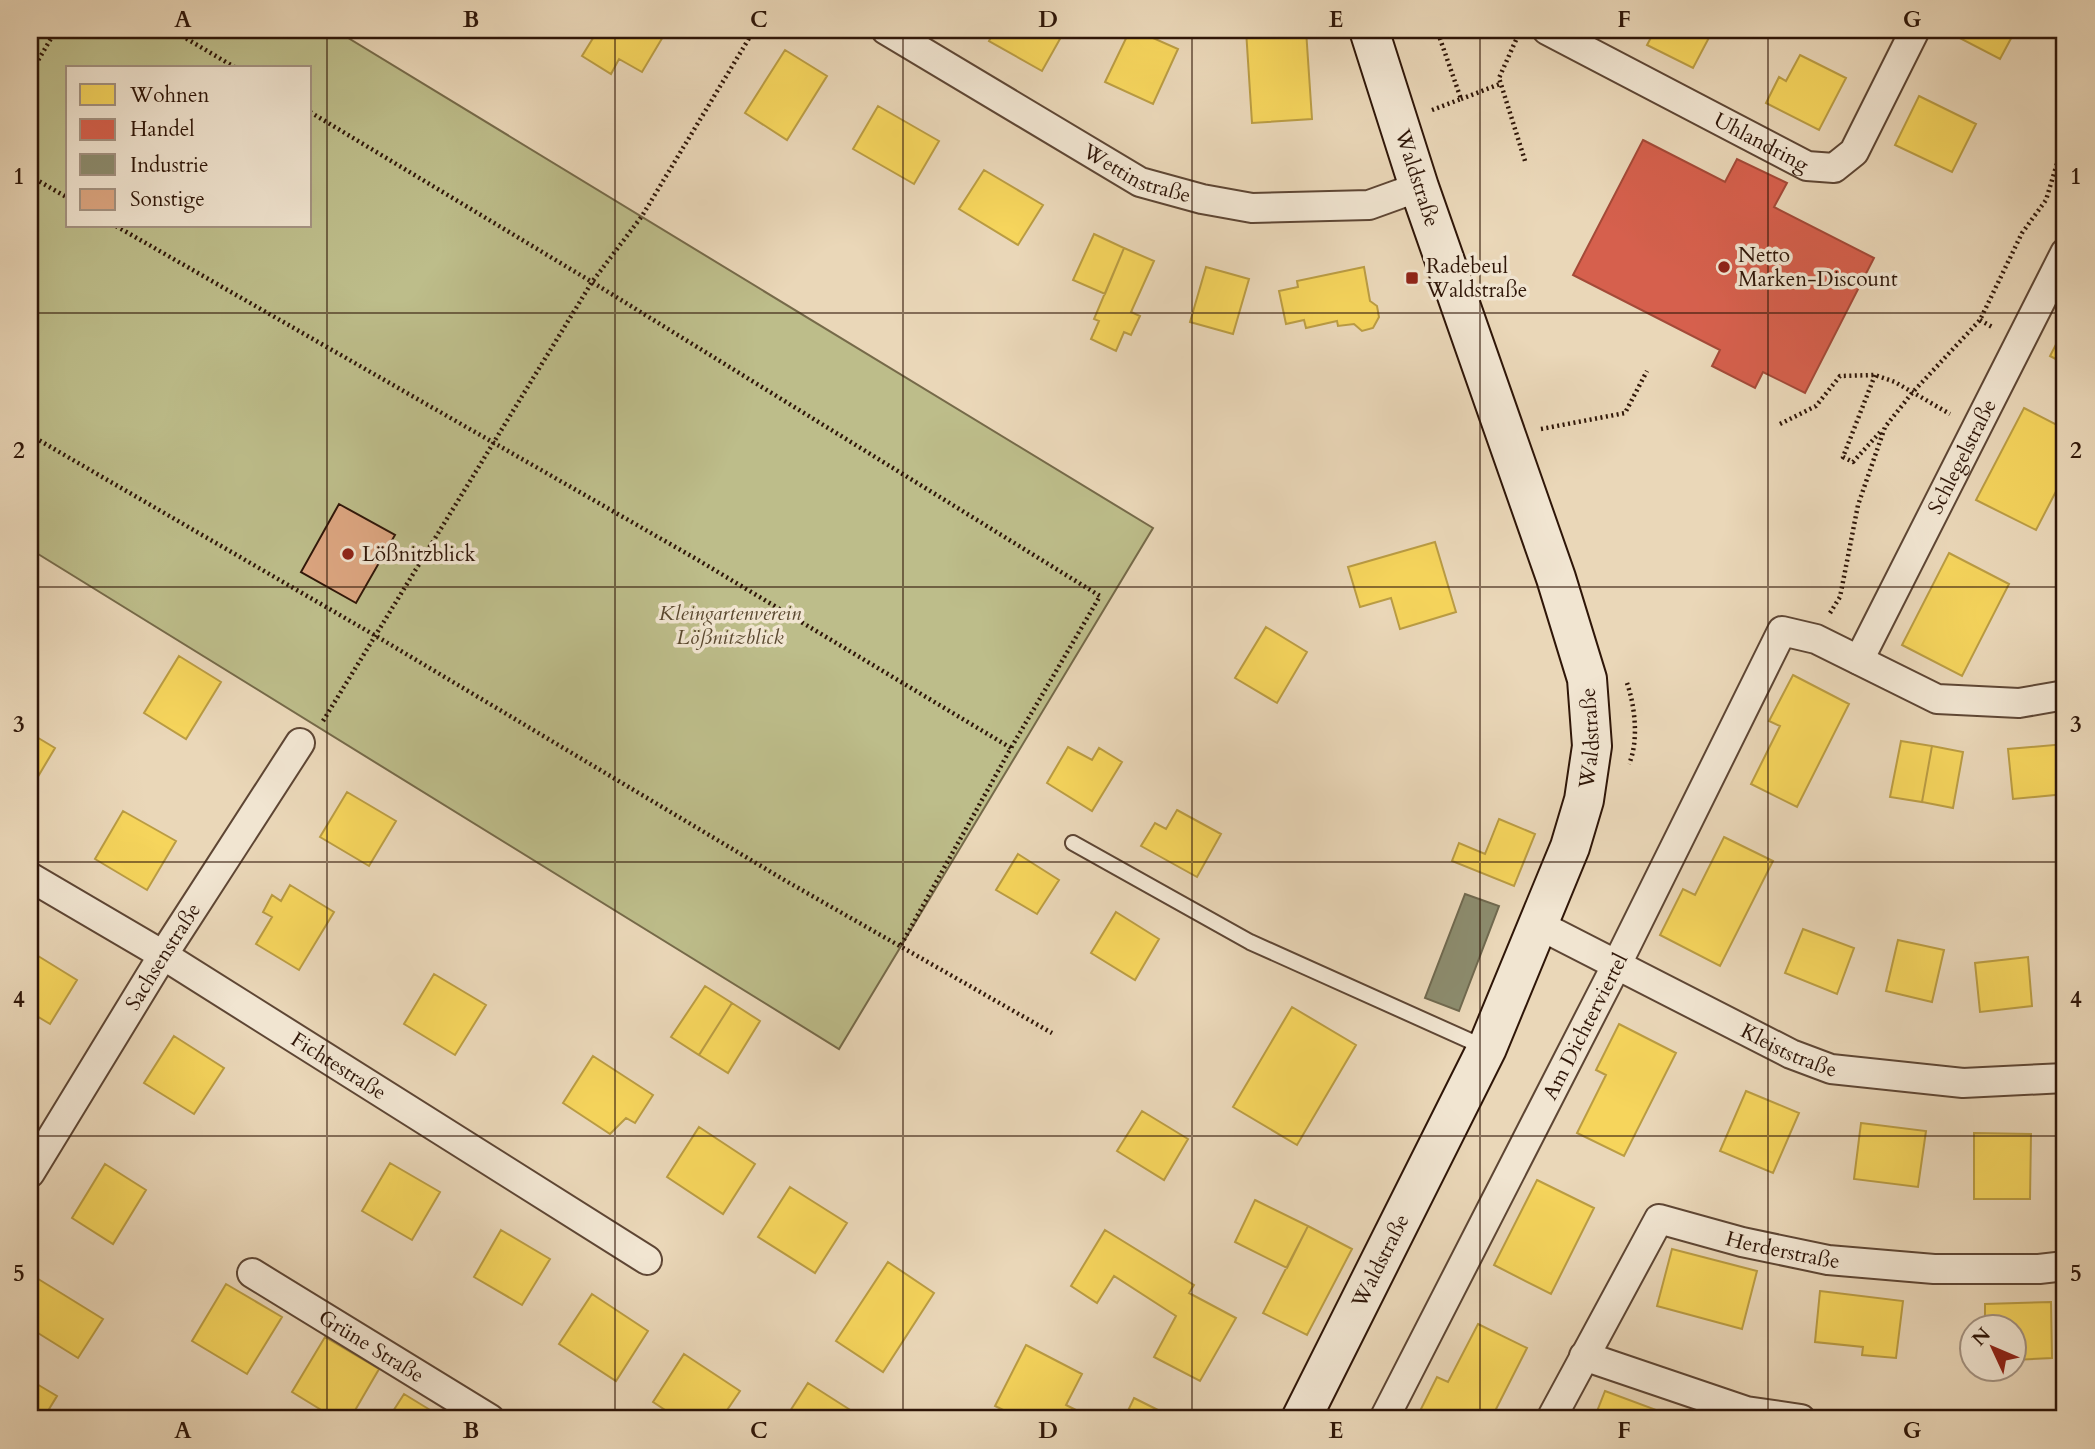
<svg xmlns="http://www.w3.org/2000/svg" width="2095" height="1449" font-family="Cardo,serif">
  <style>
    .green { fill: #bdbd8a; stroke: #766a49; stroke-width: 2; fill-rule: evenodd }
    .homes { fill: #f6d55c; stroke: #ba9c43; stroke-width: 2 }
    .shops { fill: #d6604d; stroke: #a44a38; stroke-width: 2 }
    .industry { fill: #8c8c6e; stroke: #70694f; stroke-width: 2 }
    .building { fill: #dda681; stroke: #2f1608; stroke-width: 2 }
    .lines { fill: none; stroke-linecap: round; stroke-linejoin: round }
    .lane-casing { stroke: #5e4634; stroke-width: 18 }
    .street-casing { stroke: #5e4634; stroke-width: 32 }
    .secondary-casing { stroke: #2f1608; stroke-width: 42 }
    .path { stroke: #2f1608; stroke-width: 4.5; stroke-dasharray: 2 3.5; stroke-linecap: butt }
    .lane { stroke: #f1e5d1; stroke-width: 14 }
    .street { stroke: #f1e5d1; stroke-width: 28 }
    .secondary { stroke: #f1e5d1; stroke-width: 38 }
    .grid { fill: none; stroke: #2f1608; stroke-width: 2; stroke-opacity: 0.55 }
    .poi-dot { fill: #8f2418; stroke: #f1e5d1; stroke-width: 2.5 }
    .labels { text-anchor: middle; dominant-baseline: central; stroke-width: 7; stroke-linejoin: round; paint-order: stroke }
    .street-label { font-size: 21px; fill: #2f1608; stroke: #f1e5d1 }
    .poi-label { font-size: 21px; fill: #2f1608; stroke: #f1e5d1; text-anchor: start }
    .park-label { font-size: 21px; font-style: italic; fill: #5a482f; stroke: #f1e5d1 }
    .neatline { fill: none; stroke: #2f1608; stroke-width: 2.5 }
    .grid-label { font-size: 23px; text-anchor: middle; font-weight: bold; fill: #2f1608 }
  </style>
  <rect width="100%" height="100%" fill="#ead7b8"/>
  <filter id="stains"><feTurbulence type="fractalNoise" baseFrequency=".00286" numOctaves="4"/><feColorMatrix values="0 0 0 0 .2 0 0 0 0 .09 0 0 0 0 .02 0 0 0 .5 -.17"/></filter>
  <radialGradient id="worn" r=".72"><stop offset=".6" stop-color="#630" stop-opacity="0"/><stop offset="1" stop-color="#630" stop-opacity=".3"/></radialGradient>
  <path class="green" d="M30,30h305l818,498 -314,521 -809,-500zM68,68h242v158h-242z"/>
  <path class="homes" d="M598,30h69l-25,42 -23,-13 -8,15 -29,-18z
    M995,30h70l-23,41 -53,-30z
    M1130,30h5l43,19 -25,55 -48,-22z
    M1246,30h60l6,89 -60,4z
    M1655,30h58l-20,38 -46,-23z
    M1861,30h21l-5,8z
    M1950,30h62l3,1 -15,28 -52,-27z
    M785,50l42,26 -40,64 -42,-27z
    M1800,55l46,23 -27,52 -53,-27 13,-26 7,4z
    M1919,96l57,28 -24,48 -57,-27z
    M878,106l61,35 -25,43 -61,-35z
    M984,170l59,35 -25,40 -59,-36z
    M1094,234l30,14 -19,46 -32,-14z
    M1124,248l30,13 -23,51 9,4 -9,19 -7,-3 -8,19 -25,-12 8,-18 -5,-2z
    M1206,267l43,12 -16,55 -43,-12z
    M1364,267l6,34 7,5 2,11 -6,11 -11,3 -8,-7 -16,2 -1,-5 -31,7 -2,-8 -18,4 -7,-33 19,-4 -1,-6z
    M2065,327v37l-15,-8z
    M2024,408l41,21v45l-29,56 -60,-30z
    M1435,542l21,70 -56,17 -9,-31 -31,9 -12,-40z
    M1949,553l60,31 -47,92 -60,-31z
    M1266,627l41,25 -30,51 -42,-25z
    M179,656l42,26 -35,57 -42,-26z
    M1793,675l56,29 -52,103 -46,-23 29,-58 -11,-5z
    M30,733l25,15 -25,42z
    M1901,741l31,5 -10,56 -32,-5z
    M2065,744v50l-52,5 -5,-50z
    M1932,746l31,6 -10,56 -31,-6z
    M1068,747l24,13 7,-12 23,14 -30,49 -45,-28z
    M347,792l49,29 -27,45 -49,-29z
    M1177,810l44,24 -24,43 -56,-31 14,-23 11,6z
    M123,811l53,30 -29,49 -52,-31z
    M1499,819l36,15 -21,52 -62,-25 7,-18 26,11z
    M1724,837l49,24 -53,105 -60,-31 23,-46 12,6z
    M1018,854l41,26 -22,34 -41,-24z
    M290,885l44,27 -35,58 -43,-26 16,-27 -9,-5 9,-17 9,6z
    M1116,912l43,27 -24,41 -44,-27z
    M1803,929l51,19 -17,46 -52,-21z
    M1898,940l46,10 -12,52 -46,-11z
    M30,951l47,29 -27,44 -20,-12z
    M2028,957l4,49 -52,6 -5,-49z
    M434,974l52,31 -31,50 -51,-31z
    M705,986l27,17 -33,52 -28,-18z
    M732,1003l28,18 -32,52 -29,-18z
    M1292,1007l64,38 -59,100 -64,-38z
    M1619,1024l57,29 -52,103 -47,-23 29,-58 -10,-5z
    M174,1036l50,32 -30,46 -50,-31z
    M593,1056l60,39 -18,28 -9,-5 -16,16 -47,-31z
    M1746,1091l53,22 -26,60 -53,-22z
    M1142,1111l46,28 -24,41 -47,-29z
    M1861,1123l65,8 -8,56 -64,-8z
    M699,1127l56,37 -32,50 -56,-37z
    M1974,1133l57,1 -1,65h-56z
    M390,1163l50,29 -28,48 -50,-29z
    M105,1164l41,26 -33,54 -41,-26z
    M1537,1180l57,28 -43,86 -57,-29z
    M790,1187l57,36 -32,50 -57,-36z
    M1255,1200l53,26 -21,42 -52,-26z
    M1308,1226l44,23 -45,86 -44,-22z
    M501,1230l49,29 -28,46 -48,-28z
    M1105,1230l89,55 -5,8 47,25 -36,63 -46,-24 22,-41 -62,-40 -17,27 -26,-17z
    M1672,1249l85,22 -15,58 -85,-23z
    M888,1262l46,31 -51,79 -47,-31z
    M35,1277l68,42 -25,39 -48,-30v-42z
    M226,1284l56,33 -35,57 -55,-33z
    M1820,1291l83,10 -7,57 -34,-3 1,-8 -48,-5z
    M592,1294l56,37 -32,50 -57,-37z
    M2051,1302l1,56 -38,2v-34h-29v-22z
    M1478,1324l49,24 -36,71h-75l21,-42 11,5z
    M325,1337l54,32 -29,50h-14l-44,-27z
    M1026,1345l56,29 -16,31 28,14h-72l-27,-13z
    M684,1354l56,37 -19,28h-42l-26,-17z
    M30,1380l27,16 -14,23h-13z
    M808,1383l47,30 -4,6h-66z
    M1605,1391l54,20 -3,8h-62z
    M404,1394l18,11 23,14h-57z
    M1134,1398l42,21h-52z"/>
  <path class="shops" d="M1643,140l82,42 12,-23 50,24 -13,24 100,51 -69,135 -42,-21 -8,16 -43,-22 8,-16 -147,-75z"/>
  <path class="industry" d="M1465,894l34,12 -40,105 -34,-13z"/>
  <path class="building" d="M339,504l56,31 -39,68 -55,-31z"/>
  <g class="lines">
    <defs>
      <path id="lane" d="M1073,843l177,99 236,106"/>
      <g id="street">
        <path id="s1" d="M886,30l254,152 62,17 50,9 117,-3 50,-18"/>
        <path id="s2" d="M1547,30l260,136 27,2 20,-16 61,-122"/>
        <path id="s3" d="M1859,660l206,-407"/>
        <path id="s4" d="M30,877l133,78 484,305"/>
        <path id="s5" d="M1537,924l254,130 40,15 132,14 102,-5"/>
        <path id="s6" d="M30,1173l133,-218 137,-212"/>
        <path id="s7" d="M252,1273l238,146"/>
        <path d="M1584,1356l162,55 55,8"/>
        <path id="s8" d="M1384,1419l233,-455 165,-333 34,8 121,60 82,4 46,-8"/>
        <path id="s9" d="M1551,1419l108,-200 83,23 86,18 106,9h105l26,-3"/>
      </g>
      <g id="secondary">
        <path id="s10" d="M1301,1419l186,-371 83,-201 14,-47 8,-54 -5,-67 -31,-101 -137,-391 -50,-157"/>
      </g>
    </defs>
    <use href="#lane" class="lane-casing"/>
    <use href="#street" class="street-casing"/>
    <use href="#secondary" class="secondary-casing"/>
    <path class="path" d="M172,30l64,38
      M1516,40l-17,38 27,86
      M30,74l26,-44
      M1461,99l39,-15
      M1432,110l29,-11 -24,-69
      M310,112l282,170 508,314 -89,152
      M30,176l38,22
      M116,226l582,334 313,188 -110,197
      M1980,320l14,8
      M1875,375l-32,82 10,5 29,-32
      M1780,424l36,-18 24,-30 35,-1 20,7 55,32
      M1541,429l84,-16 22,-42
      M30,435l346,201 410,245 266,152
      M1830,613l10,-16 18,-92 27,-78 27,-34 68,-73 42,-87 24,-33 19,-63
      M1627,683c8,23 12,58 2,81
      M323,721l269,-439 50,-66 112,-186"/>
    <use href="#lane" class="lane"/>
    <use href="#street" class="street"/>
    <use href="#secondary" class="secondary"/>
  </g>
  <path class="grid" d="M327,30v1389M615,30v1389M903,30v1389M1192,30v1389M1480,30v1389M1768,30v1389M30,313h2035M30,587h2035M30,862h2035M30,1136h2035"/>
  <g class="poi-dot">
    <circle cx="1724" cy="267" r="7"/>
    <rect x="1405" y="271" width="14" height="14" rx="3.5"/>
    <circle cx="348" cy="554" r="7"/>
  </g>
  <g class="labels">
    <g class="street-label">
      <text stroke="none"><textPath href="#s2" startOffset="242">Uhlandring</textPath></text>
      <text stroke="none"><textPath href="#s1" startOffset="290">Wettinstraße</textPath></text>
      <text transform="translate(1417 178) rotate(72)">Waldstraße</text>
      <text stroke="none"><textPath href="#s3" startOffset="228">Schlegelstraße</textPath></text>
      <text stroke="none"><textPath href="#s10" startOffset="744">Waldstraße</textPath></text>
      <text stroke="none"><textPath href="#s6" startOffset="254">Sachsenstraße</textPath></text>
      <text stroke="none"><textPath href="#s8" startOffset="441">Am Dichterviertel</textPath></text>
      <text stroke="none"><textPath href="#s5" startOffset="282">Kleiststraße</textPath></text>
      <text stroke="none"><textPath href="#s4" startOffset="362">Fichtestraße</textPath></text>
      <text stroke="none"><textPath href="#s9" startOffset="355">Herderstraße</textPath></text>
      <text stroke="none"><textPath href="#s10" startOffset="177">Waldstraße</textPath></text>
      <text stroke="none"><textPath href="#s7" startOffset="140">Grüne Straße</textPath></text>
    </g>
    <g class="poi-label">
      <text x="1738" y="255">Netto<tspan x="1738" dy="24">Marken-Discount</tspan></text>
      <text x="1426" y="266">Radebeul<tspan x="1426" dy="24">Waldstraße</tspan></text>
      <text x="362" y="554">Lößnitzblick</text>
    </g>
    <g class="park-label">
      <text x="730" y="613">Kleingartenverein<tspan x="730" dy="24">Lößnitzblick</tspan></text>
    </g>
  </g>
  <rect width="2095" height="1449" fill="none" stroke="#ead7b8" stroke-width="77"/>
  <rect x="66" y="66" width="245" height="161" fill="#f1e5d1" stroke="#a39281" stroke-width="2"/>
  <rect x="80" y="84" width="35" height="21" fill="#f6d55c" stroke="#a39281" stroke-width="2"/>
  <text x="130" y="102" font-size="21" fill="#2f1608">Wohnen</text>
  <rect x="80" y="119" width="35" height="21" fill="#d6604d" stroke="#a39281" stroke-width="2"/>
  <text x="130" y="136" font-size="21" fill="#2f1608">Handel</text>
  <rect x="80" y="154" width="35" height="21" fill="#8c8c6e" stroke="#a39281" stroke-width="2"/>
  <text x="130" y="172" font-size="21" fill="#2f1608">Industrie</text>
  <rect x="80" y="189" width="35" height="21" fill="#dda681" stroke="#a39281" stroke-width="2"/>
  <text x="130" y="206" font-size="21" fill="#2f1608">Sonstige</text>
  <g transform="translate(1993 1348) rotate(314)"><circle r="33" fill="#f1e5d1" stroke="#a39281" stroke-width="2"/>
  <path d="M0-5L12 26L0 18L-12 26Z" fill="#8f2418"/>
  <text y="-10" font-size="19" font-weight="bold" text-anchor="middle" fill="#2f1608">N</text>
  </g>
  <rect x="38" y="38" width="2018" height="1372" class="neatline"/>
  <g class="grid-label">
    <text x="183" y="27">A</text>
    <text x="471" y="27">B</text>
    <text x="759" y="27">C</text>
    <text x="1048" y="27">D</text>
    <text x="1336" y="27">E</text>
    <text x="1624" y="27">F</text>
    <text x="1912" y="27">G</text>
    <text x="19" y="184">1</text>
    <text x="2076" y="184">1</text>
    <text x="19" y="458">2</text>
    <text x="2076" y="458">2</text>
    <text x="19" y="732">3</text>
    <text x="2076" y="732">3</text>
    <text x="19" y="1007">4</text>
    <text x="2076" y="1007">4</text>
    <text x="19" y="1281">5</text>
    <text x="2076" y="1281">5</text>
    <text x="183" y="1438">A</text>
    <text x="471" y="1438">B</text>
    <text x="759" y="1438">C</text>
    <text x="1048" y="1438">D</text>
    <text x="1336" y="1438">E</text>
    <text x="1624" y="1438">F</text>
    <text x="1912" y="1438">G</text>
  </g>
  <rect width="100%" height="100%" filter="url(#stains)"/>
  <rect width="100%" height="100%" fill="url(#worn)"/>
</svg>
